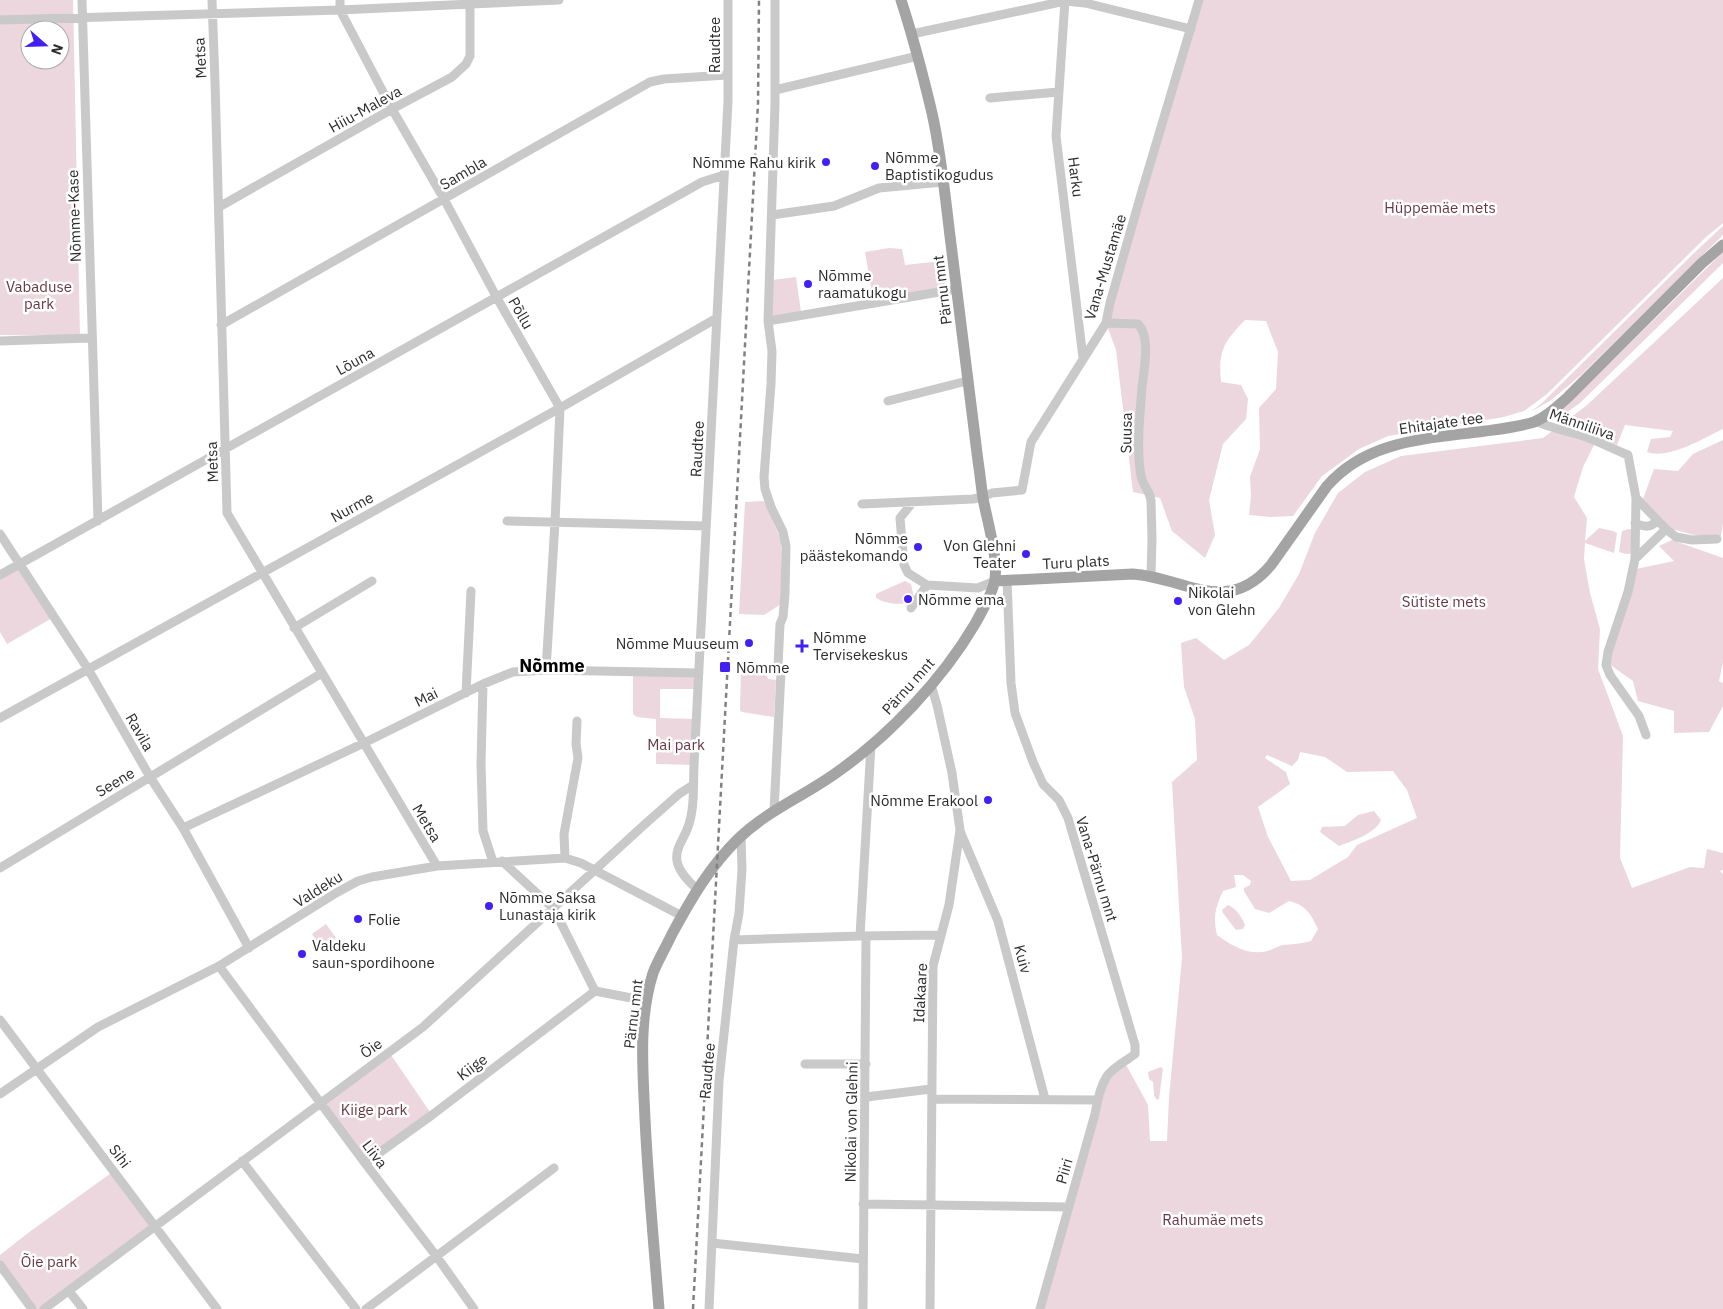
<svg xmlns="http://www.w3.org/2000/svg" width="1723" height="1309" font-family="'IBM Plex Sans',sans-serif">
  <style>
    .green { fill: #ebd7dd; fill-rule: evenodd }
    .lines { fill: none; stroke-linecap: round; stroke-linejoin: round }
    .minor { stroke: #c9c9c9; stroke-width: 9 }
    .major { stroke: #a4a4a4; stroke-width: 11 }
    .rail { stroke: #818181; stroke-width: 2.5; stroke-dasharray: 5 4; stroke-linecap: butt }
    .poi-dot { fill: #4320f1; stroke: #fff; stroke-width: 2 }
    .labels { text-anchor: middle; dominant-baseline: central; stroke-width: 5; stroke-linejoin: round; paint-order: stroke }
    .street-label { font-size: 15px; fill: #2c2c2c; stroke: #fff }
    .poi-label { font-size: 15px; fill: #2c2c2c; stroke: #fff; text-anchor: start }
    .park-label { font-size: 15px; fill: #693742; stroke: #fff }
    .quarter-label { font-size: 18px; font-weight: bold; fill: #000; stroke: #fff }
  </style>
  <rect width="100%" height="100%" fill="#fff"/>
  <path class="green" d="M0,0h73l7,336 -80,-1zM30,30h30v30h-30z
    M1199,0h524v223l-17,14 -159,157 -23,17 -20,6 -116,19 -29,13 -37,27 -29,40 -23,1 -21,-2 2,-19 -1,-19 10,-28 -1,-41 17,-19 2,-37 -12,-31 -21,-1c-21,22 -27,30 -24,62l20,3 7,14 -2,20 -23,25 -14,56 6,35 -10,23 -33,-27 -12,-33 -27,-6 -17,-142 -10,-27z
    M1723,226v9l-142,140 -31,26 -20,11 11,-8 153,-151z
    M889,248l13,1 3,16 37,-4 3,26 -72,13 -8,-48z
    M1723,252v11l-143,140 -21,15 -4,-1z
    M796,277l5,35 -30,4 1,-36z
    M1723,278v151c-19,9 -55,31 -76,23l4,-13 19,-2 3,-6 -48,-6 -8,20 -19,-8 -15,30 -9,30 13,21 -2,23 14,-13 14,3 4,2 -3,20 -29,-10 -1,16 6,34 10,36 -2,40 25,67 -3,122 12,30 58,-21 14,1 3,-19 16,4v17l-3,1 3,3v435h-683l67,-233 17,-15 24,44 2,36h17l2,-43 13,-140 -10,-176 25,-22 -2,-41 -11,-32 -3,-44 15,-5 28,22 25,-15 30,-37 20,-34 16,-41 23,-40 27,-21 36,-16 142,-18 43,-32zM1300,752l25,5 22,15 46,-1 14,19 10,28 -60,27 -9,12 -38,23 -19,1 -23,-44 -10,-30 32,-23 -4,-12 -21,-14 2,-3 25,11 6,-6zM1234,875h9l8,6 -1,4 -6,3v3l11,18 14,4 20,-12c17,4 22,13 29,28l-7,12c-10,3 -18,3 -28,4 -5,1 -10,4 -15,6 -19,5 -36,-5 -51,-16 -4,-17 -2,-27 6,-44l13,-4z
    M1723,440v83l-2,13 -20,1 -29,-8 -29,-30 11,-30 24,2 15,-17z
    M764,501l17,39v64l-17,11 -25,-1 6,-112z
    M1629,529l7,3 -2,21 -8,1 -7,-2 3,-21z
    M1672,540l51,18v104l-4,19 4,2v23l-14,26 -35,1v-22l-36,-10 -5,-20 -24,-17 27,-95 38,-8 -15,-15z
    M20,564l34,53 -47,27 -7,-12v-57z
    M905,581l6,3 3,13 -2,4c-10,5 -26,3 -36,-3v-4l2,-1z
    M741,668l24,1 3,10 8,1 -2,37 -32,-5 -2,-2z
    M633,672l66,1v16h-39v29l37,1 -3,46 -38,-1v-45l-19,-2 -4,-3z
    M1374,811l7,9c-6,14 -29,21 -42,26l-19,-14 2,-5 23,-1 13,-11z
    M1228,905c8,3 14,12 17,20l-2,4 -7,1 -13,-17 -1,-3z
    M326,924l10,14 -15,10 -9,-14z
    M389,1052l43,63 -67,48 -44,-61z
    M1161,1067l2,2 -4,30 -2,1 -3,-4 -1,-14 -4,-3 -1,-7z
    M114,1171l41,55 -111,83h-12l-32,-44v-10l32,-25z"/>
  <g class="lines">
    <path class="minor" d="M82,0l16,521
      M212,0l3,82 12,431 210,353
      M340,0v10l52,99 52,90 53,99 63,110 -5,114 -9,148
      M1065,0l-9,136 27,222
      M0,20l340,-10 219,-10
      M912,34l153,-33 20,2 106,26
      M775,90l143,-34
      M990,98l68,-6
      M219,207l173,-98 60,-32 14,-13 4,-8v-56
      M772,215l62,-9 45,-18 64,-6
      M768,321l189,-32
      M1106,323l32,1c13,13 6,46 4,63 -2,29 -6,61 -1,89 2,10 9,15 10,25l1,38 -1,36
      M221,325l429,-243 14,-3 63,-4
      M0,341l91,-3
      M888,401l79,-20
      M1535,421c13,6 27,9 42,13 17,5 34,14 51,21l8,43 30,31 10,8 16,3 25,-1
      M1636,498l-1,61 -7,33 -20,60 -2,13 4,10 29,41 7,19
      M912,503l-12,15 4,47 4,8 19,12 51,3 17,-7
      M862,504l111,-5 10,-2 9,-4 30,-3 9,-48 75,-119 4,-20 32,-112 57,-191
      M507,521l199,5
      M1635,523c9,4 15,5 22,-2
      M0,534l88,135 62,108 33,51 66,120
      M1635,559l31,-30
      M0,575l702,-393 22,-7
      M1007,580l4,103 4,30 18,49 10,22 16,16 9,18 67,227v9c-9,7 -21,13 -28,22 -7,11 -10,25 -12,38l-55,195
      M911,608l16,-23
      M294,628l78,-47
      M483,684l-2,80 2,67 10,31
      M466,693l5,-102
      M0,718l560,-310 157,-90
      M774,811l7,-139 -3,-6 2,-42 3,-7 2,-23 1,-48 -3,-14 -12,-25 -6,-18 -1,-12 7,-93 1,-33 -4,-30 7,-217v-104
      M183,828l181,-85 119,-59 30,-12 33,-2 153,3
      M960,831l38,90 47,178
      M565,858l-1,-24 14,-76 -2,-14 1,-23
      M502,861l52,48 41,82 52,10
      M0,868l322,-195
      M697,889c-8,-7 -18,-17 -20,-28 -2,-13 7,-22 11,-34 7,-19 5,-42 6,-62l34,-664v-101
      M860,936l11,-191
      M734,940l126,-4 81,-1
      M219,966l146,197 72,94 37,52
      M0,1020l217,289
      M805,1064h61
      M0,1094l98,-67 121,-61 117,-73 22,-12 14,-4 65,-11 128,-8 16,5 101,53
      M866,1097l65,-8
      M932,1099l165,1
      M242,1161l114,148
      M365,1163l67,-48 163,-124
      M863,1204l205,3
      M712,1243l151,16
      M0,1265l32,44
      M69,1291l14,18
      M44,1309l379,-282 221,-202 35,-31 14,-9
      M366,1309l188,-141
      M709,1309l10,-228 15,-141 5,-27 3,-43 -1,-34
      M863,1309l3,-373
      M930,1309l3,-343 16,-61 11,-75 -8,-57 -15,-68 -6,-20"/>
    <path class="major" d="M995,581l138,-7c53,4 94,43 138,-9l56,-79c41,-47 101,-47 158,-55 16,-2 34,-4 49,-9 13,-5 24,-16 34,-25l134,-134 21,-18
      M659,1309c-5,-63 -11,-127 -14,-190 -2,-48 -7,-99 8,-146 5,-13 13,-26 19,-39 19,-35 38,-68 67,-96 28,-27 65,-42 97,-65 53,-37 106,-93 139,-149 7,-13 15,-26 19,-40 6,-22 -7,-63 -11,-86 -2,-12 -3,-25 -5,-37 -10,-75 -18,-150 -28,-225 -5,-41 -9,-83 -18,-123 -9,-38 -19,-76 -31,-113"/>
    <path class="rail" d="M693,1309l65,-1205 1,-104"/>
  </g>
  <g class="poi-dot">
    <circle cx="826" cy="162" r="5"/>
    <circle cx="875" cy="166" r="5"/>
    <circle cx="808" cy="284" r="5"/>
    <circle cx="918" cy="547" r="5"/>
    <circle cx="1026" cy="554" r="5"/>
    <circle cx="908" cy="599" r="5"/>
    <circle cx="1178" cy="601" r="5"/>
    <circle cx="749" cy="643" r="5"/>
    <path d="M799.5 638.5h5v5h5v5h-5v5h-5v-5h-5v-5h5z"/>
    <rect x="719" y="661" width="12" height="12" rx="2.5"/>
    <circle cx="988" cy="800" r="5"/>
    <circle cx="489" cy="906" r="5"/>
    <circle cx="358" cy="919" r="5"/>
    <circle cx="302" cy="954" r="5"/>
  </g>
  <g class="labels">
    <g class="street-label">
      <text transform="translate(714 45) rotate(-90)">Raudtee</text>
      <text transform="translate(200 58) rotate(-93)">Metsa</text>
      <text transform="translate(365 109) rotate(-29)">Hiiu-Maleva</text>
      <text transform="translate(463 173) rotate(-30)">Sambla</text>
      <text transform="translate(1076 177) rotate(83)">Harku</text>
      <text transform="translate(74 216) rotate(-92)">Nõmme-Kase</text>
      <text transform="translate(1105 267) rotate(-73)">Vana-Mustamäe</text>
      <text transform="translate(942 290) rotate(-97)">Pärnu mnt</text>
      <text transform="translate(521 313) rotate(60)">Põllu</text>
      <text transform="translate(355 361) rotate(-29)">Lõuna</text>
      <text transform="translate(1441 423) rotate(-8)">Ehitajate tee</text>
      <text transform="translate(1582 424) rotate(19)">Männiliiva</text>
      <text transform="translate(1126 433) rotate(-89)">Suusa</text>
      <text transform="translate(697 449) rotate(-87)">Raudtee</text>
      <text transform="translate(212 462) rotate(-92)">Metsa</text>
      <text transform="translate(352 507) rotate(-29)">Nurme</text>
      <text transform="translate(1076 562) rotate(-3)">Turu plats</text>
      <text transform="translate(908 686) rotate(-48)">Pärnu mnt</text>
      <text transform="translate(426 697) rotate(-26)">Mai</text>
      <text transform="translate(140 732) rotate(60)">Ravila</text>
      <text transform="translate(115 782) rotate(-31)">Seene</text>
      <text transform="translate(427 823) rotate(59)">Metsa</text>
      <text transform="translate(1097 869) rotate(73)">Vana-Pärnu mnt</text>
      <text transform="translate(318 889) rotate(-32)">Valdeku</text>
      <text transform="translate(1023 959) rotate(75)">Kuiv</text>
      <text transform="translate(920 993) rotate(-87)">Idakaare</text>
      <text transform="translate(633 1014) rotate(-83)">Pärnu mnt</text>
      <text transform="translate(371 1048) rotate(-36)">Õie</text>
      <text transform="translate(472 1067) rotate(-37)">Kiige</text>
      <text transform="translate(707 1071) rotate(-85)">Raudtee</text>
      <text transform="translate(851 1122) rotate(-89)">Nikolai von Glehni</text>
      <text transform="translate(375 1154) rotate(53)">Liiva</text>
      <text transform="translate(120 1156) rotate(53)">Sihi</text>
      <text transform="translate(1064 1171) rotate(-74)">Piiri</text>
    </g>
    <g class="poi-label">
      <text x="885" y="157">Nõmme<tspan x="885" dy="17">Baptistikogudus</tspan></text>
      <text x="816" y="162" text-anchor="end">Nõmme Rahu kirik</text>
      <text x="818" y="275">Nõmme<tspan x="818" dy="17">raamatukogu</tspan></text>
      <text x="908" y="538" text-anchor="end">Nõmme<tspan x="908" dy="17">päästekomando</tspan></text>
      <text x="1016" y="545" text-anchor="end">Von Glehni<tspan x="1016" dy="17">Teater</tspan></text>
      <text x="1188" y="592">Nikolai<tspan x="1188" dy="17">von Glehn</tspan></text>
      <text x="918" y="599">Nõmme ema</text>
      <text x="813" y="637">Nõmme<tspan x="813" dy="17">Tervisekeskus</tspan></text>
      <text x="739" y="643" text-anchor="end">Nõmme Muuseum</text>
      <text x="736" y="667">Nõmme</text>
      <text x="978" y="800" text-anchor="end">Nõmme Erakool</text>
      <text x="499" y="897">Nõmme Saksa<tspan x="499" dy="17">Lunastaja kirik</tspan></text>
      <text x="368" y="919">Folie</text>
      <text x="312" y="945">Valdeku<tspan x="312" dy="17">saun-spordihoone</tspan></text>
    </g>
    <g class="park-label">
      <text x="1440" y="207">Hüppemäe mets</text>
      <text x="39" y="286">Vabaduse<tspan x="39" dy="17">park</tspan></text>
      <text x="1444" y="601">Sütiste mets</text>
      <text x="676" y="744">Mai park</text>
      <text x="374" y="1109">Kiige park</text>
      <text x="1213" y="1219">Rahumäe mets</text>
      <text x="49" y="1261">Õie park</text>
    </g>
    <g class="quarter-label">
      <text x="552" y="665">Nõmme</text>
    </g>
  </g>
  <g transform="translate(45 45) rotate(110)"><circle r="24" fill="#ffffff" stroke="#ababab"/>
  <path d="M0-4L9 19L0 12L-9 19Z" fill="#4320f1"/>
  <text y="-8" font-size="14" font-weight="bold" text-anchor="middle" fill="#2c2c2c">N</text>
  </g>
</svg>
